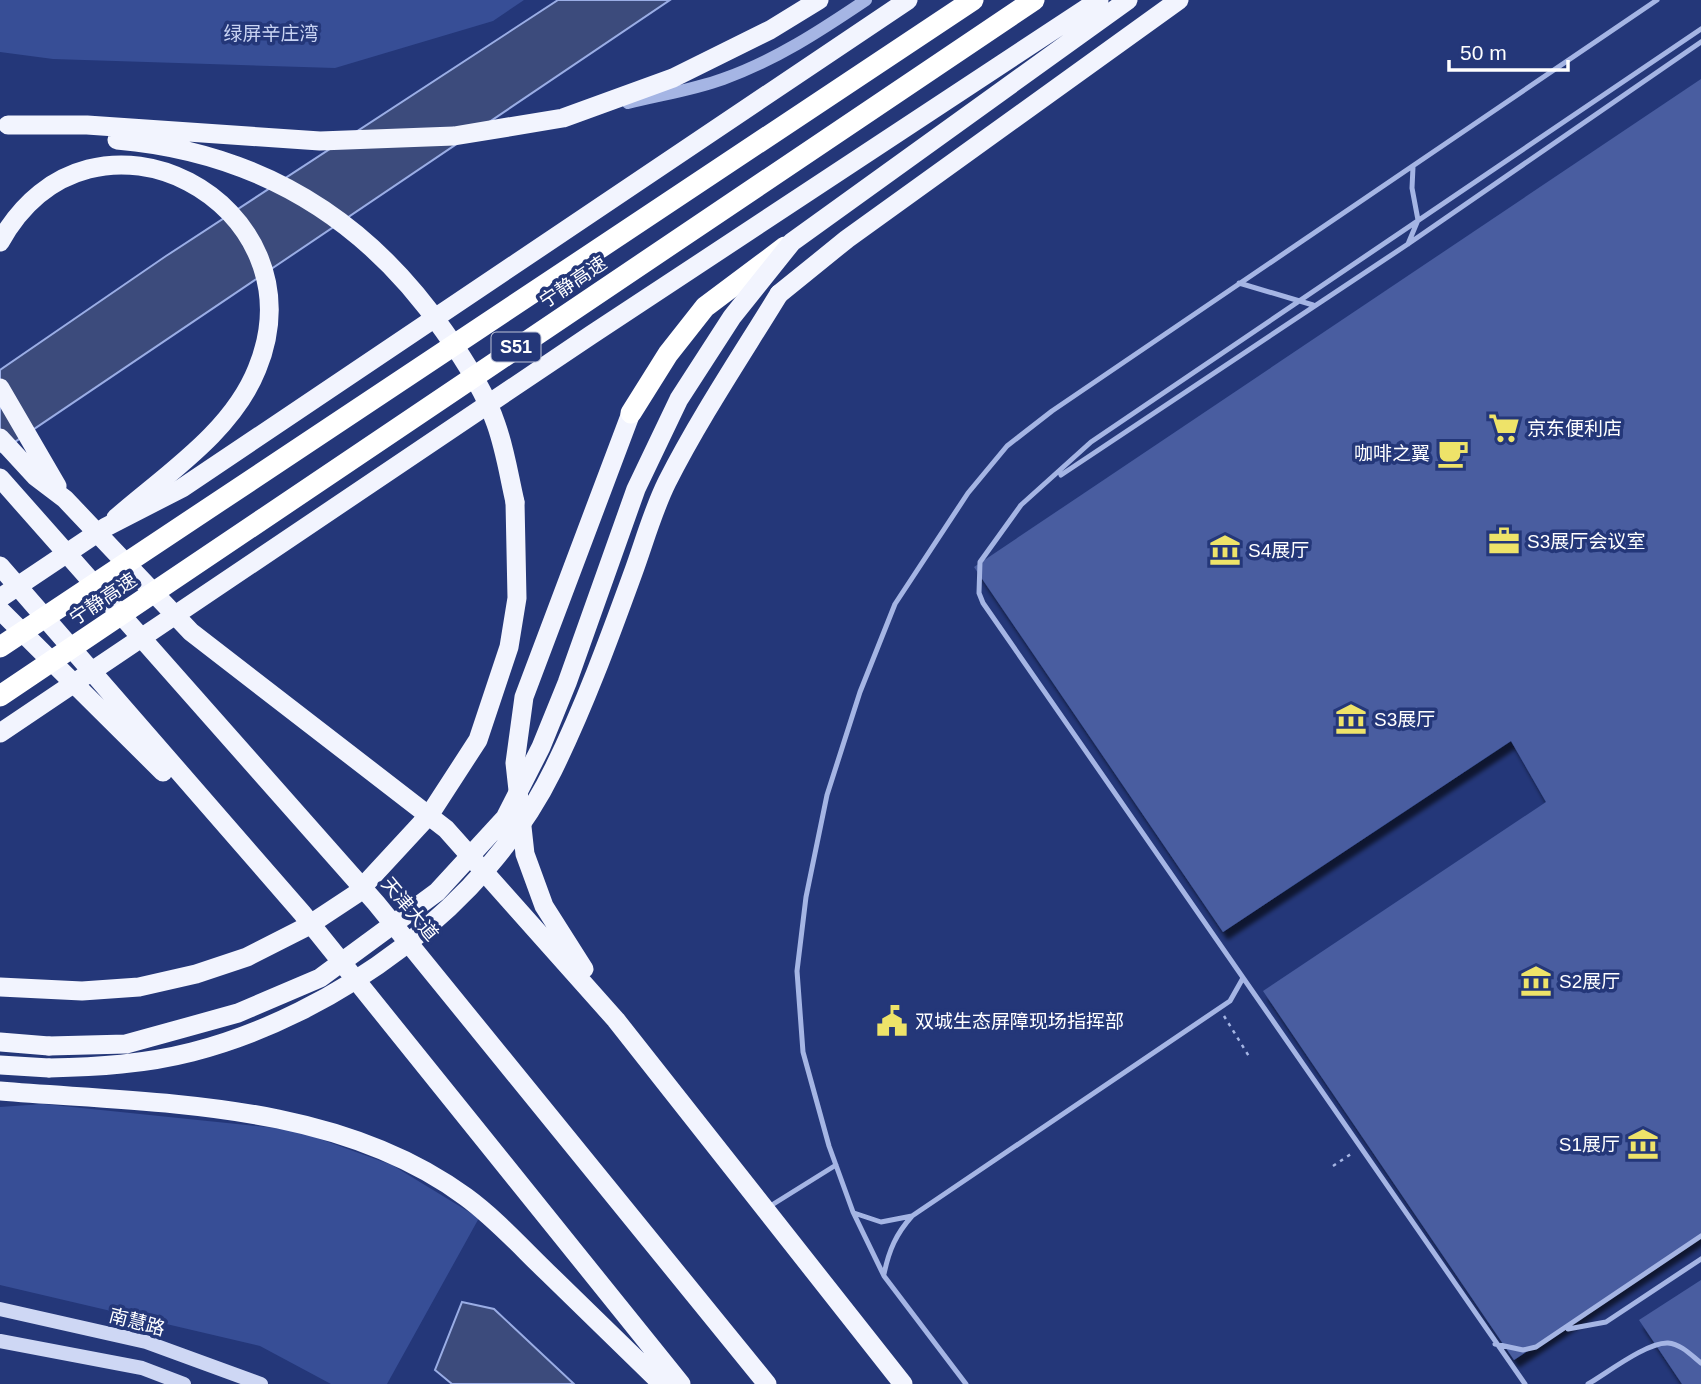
<svg xmlns="http://www.w3.org/2000/svg" width="1701" height="1384" font-family="Arial,'Noto Sans SC',sans-serif">
  <style>
    .green { fill: #374e96 }
    .water { fill: #3c4b7c; stroke: #9aade5; stroke-width: 2 }
    .building { fill: #485da0; filter: url(#shadow) }
    .lines { fill: none; stroke-linecap: round; stroke-linejoin: round }
    .path { stroke: #a5b5e4; stroke-width: 2.5; stroke-dasharray: 3.5 5; stroke-linecap: butt }
    .service { stroke: #a5b5e4; stroke-width: 5 }
    .tertiary { stroke: #a5b5e4; stroke-width: 12 }
    .secondary { stroke: #ced7f4; stroke-width: 14 }
    .trunk { stroke: #f2f4fe; stroke-width: 19 }
    .motorway { stroke: #fff; stroke-width: 21 }
    .trunk-bridge { stroke: #f2f4fe; stroke-width: 19 }
    .motorway-bridge { stroke: #fff; stroke-width: 21 }
    .labels { text-anchor: middle; dominant-baseline: central; stroke-width: 7; stroke-linejoin: round; paint-order: stroke }
    .shield { fill: #243779; stroke: #bdc3d7; stroke-width: 2 }
    .shield-label { font-size: 18px; font-weight: bold; fill: #fff }
    .park-label { font-size: 19px; fill: #c8d3f3; stroke: #243779 }
    .street-label { font-size: 19px; fill: #fff; stroke: #243779 }
    .poi-label { font-size: 19px; fill: #fff; stroke: #243779; text-anchor: start }
  </style>
  <defs>
    <filter id="shadow"><feDropShadow dx="4.5" dy="8" stdDeviation="2" flood-color="#0009"/></filter>
  </defs>
  <rect width="100%" height="100%" fill="#243779"/>
  <path class="green" d="M0,0h524l-31,21 -158,47 -282,-9 -53,-7z
    M43,1104l252,26 97,35 87,53 -92,166h-56l-71,-38 -260,-61v-178z"/>
  <path class="water" d="M558,0h112l-670,452v-82l166,-114z
    M462,1302l32,7 80,75h-122l-17,-14z"/>
  <path class="building" d="M1701,79v1157l-187,124 -251,-369 283,-189 -35,-61 -288,191 -249,-365z
    M1701,1280v104h-19l-43,-64z"/>
  <g class="lines">
    <path class="path" d="M1224,1016l26,42
      M1333,1166l21,-14"/>
    <path class="service" d="M1408,244l10,-24 -6,-32 1,-21
      M1239,283l74,22
      M1061,475l347,-231 293,-202
      M767,1208l69,-43
      M854,1213l27,9 31,-6
      M884,1274c5,-24 12,-40 28,-58l318,-215 13,-23
      M1568,1329l38,-7 95,-63
      M1495,1344l28,6 13,-3 165,-111
      M966,1384l-82,-108 -31,-64 -24,-66 -26,-94 -6,-81 9,-74 21,-102 33,-103 35,-88 73,-111 39,-47 45,-35 605,-411
      M1525,1384l-542,-781 -4,-10 1,-31 41,-57 70,-63 610,-413
      M1588,1384c19,-11 59,-42 80,-41 13,1 23,12 33,20"/>
    <path class="tertiary" d="M628,103c31,-8 65,-13 95,-24 53,-19 97,-48 143,-79"/>
    <path class="secondary" d="M0,1309l146,33 115,42
      M0,1341l142,27 42,16"/>
    <path class="trunk" d="M8,125h79l233,16 134,-5 109,-18 110,-40 97,-48 49,-30
      M117,140c140,12 248,77 327,191 20,28 41,61 52,93 9,25 13,52 19,78
      M0,242c92,-165 325,-38 257,127 -25,63 -92,106 -141,149
      M779,294l68,-55 332,-239
      M0,388l57,98
      M0,438l36,39 29,22 126,133 255,197 170,191 287,364
      M0,478l376,425 391,481
      M0,566l302,347 379,471
      M0,610l163,162
      M584,969l-40,-63 -19,-52 -10,-91 9,-66 107,-284
      M0,1042l49,4
      M0,1065l49,3
      M0,1091c156,13 334,9 466,106 30,22 55,50 82,76 38,37 76,74 114,111"/>
    <path class="motorway" d="M631,413l37,-59 37,-47 80,-60"/>
    <path class="trunk-bridge" d="M0,598l106,-71 76,-39 726,-488
      M0,733l591,-398 508,-335
      M0,987l82,4 57,-4 57,-13 51,-17 59,-30 50,-33 74,-80 48,-74 31,-93 8,-49 -2,-96
      M49,1046l77,-2 112,-31 82,-35 117,-86 68,-74 36,-71 26,-64 69,-194 43,-90 53,-82 60,-75 336,-242
      M49,1068c49,-1 96,-4 143,-16 144,-37 295,-147 361,-282 31,-63 56,-131 80,-197 11,-30 20,-63 34,-91 33,-65 74,-126 112,-188"/>
    <path class="motorway-bridge" d="M0,647l973,-647
      M0,696l1034,-696"/>
  </g>
  <defs>
    <symbol id="supermarket-bare" viewBox="-9 -9 18 18"><path d="M-6-5.5h2.5l.6 2H6L4.5 2H-2.5L-4.4-4H-6ZM-1.5 3.2a1.3 1.3 0 1 0 .1 0ZM3 3.2a1.3 1.3 0 1 0 .1 0Z" fill="#eee369" stroke="#243779" stroke-width="2.5" paint-order="stroke"/></symbol>
    <symbol id="cafe-bare" viewBox="-9 -9 18 18"><path d="M-5.5-4.5H6V0H3Q3 3.5 0 3.5H-2.5Q-5.5 3.5-5.5 0ZM3-3.2v2h1.7v-2ZM-6 4.5H4V6H-6Z" fill="#eee369" stroke="#243779" stroke-width="2.5" paint-order="stroke"/></symbol>
    <symbol id="office-bare" viewBox="-9 -9 18 18"><path d="M-6-3h4V-5.5h4V-3h4V5H-6ZM-1-4.5V-3h2v-1.5ZM-6 0V1H6V0Z" fill="#eee369" stroke="#243779" stroke-width="2.5" paint-order="stroke"/></symbol>
    <symbol id="museum-bare" viewBox="-9 -9 18 18"><path d="M0-6L6-3V-2H-6V-3ZM-5-1h2V3h-2ZM-1-1h2V3h-2ZM3-1h2V3H3ZM-6 4H6V6H-6Z" fill="#eee369" stroke="#243779" stroke-width="2.5" paint-order="stroke"/></symbol>
    <symbol id="civic-bare" viewBox="-9 -9 18 18"><path d="M-.6-6.5H3V-4.5H.6V-3L4-1V1h2V6H-6V1h2V-1L-.6-3ZM-1.2 2.5V6h2.4V2.5Z" fill="#eee369" stroke="#243779" stroke-width="2.5" paint-order="stroke"/></symbol>
  </defs>
  <g fill-rule="evenodd">
    <use href="#supermarket-bare" x="1482" y="406" width="44" height="44"/>
    <use href="#cafe-bare" x="1431" y="431" width="44" height="44"/>
    <use href="#office-bare" x="1482" y="519" width="44" height="44"/>
    <use href="#museum-bare" x="1203" y="528" width="44" height="44"/>
    <use href="#museum-bare" x="1329" y="697" width="44" height="44"/>
    <use href="#museum-bare" x="1514" y="959" width="44" height="44"/>
    <use href="#civic-bare" x="870" y="999" width="44" height="44"/>
    <use href="#museum-bare" x="1621" y="1122" width="44" height="44"/>
  </g>
  <g class="labels">
    <rect class="shield" x="491.5" y="332.5" width="49" height="29" rx="5"/>
    <g class="shield-label">
      <text x="516" y="347">S51</text>
    </g>
    <g class="park-label">
      <text x="271" y="33">绿屏辛庄湾</text>
    </g>
    <g class="street-label">
      <text transform="translate(573 282) rotate(-34)">宁静高速</text>
      <text transform="translate(103 599) rotate(-34)">宁静高速</text>
      <text transform="translate(410 909) rotate(50)">天津大道</text>
      <text transform="translate(137 1322) rotate(15)">南慧路</text>
    </g>
    <g class="poi-label">
      <text x="1527" y="428">京东便利店</text>
      <text x="1430" y="453" text-anchor="end">咖啡之翼</text>
      <text x="1527" y="541">S3展厅会议室</text>
      <text x="1248" y="550">S4展厅</text>
      <text x="1374" y="719">S3展厅</text>
      <text x="1559" y="981">S2展厅</text>
      <text x="915" y="1021">双城生态屏障现场指挥部</text>
      <text x="1620" y="1144" text-anchor="end">S1展厅</text>
    </g>
  </g>
  <path d="M1449 60v10h119v-10" fill="none" stroke="#ffffff" stroke-width="3.5"/>
  <text x="1460" y="60" font-size="21" fill="#ffffff" stroke="#243779" stroke-width="5" paint-order="stroke">50 m</text>
</svg>
